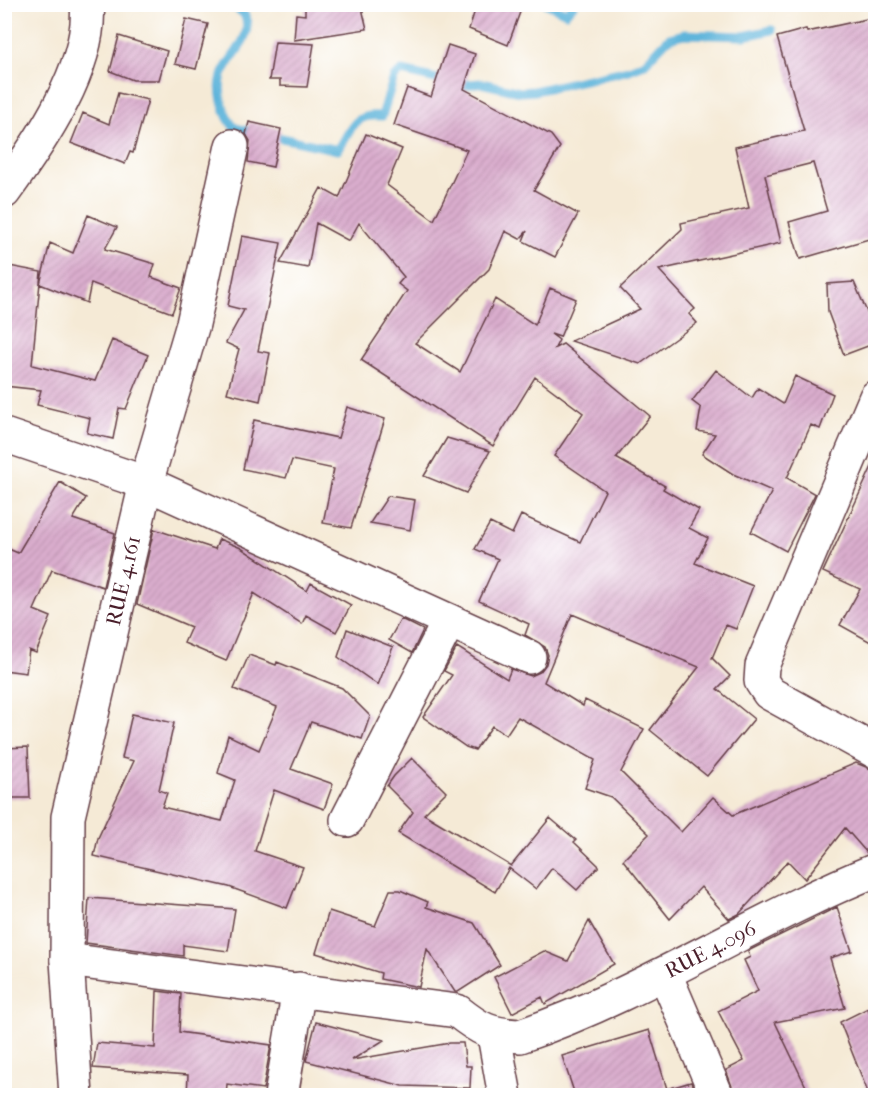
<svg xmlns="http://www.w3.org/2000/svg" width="880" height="1100" font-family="'IM FELL French Canon',serif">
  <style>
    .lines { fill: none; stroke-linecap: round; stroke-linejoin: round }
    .stream { stroke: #5db4da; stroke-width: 9 }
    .building { fill: url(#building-hatch) }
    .street-casing { stroke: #643d45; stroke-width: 36 }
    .street { stroke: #fff; stroke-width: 33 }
    .labels { text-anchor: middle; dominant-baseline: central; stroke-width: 6; stroke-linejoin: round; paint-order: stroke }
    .street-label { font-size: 21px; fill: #4a1f2b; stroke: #fff }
  </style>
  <defs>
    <pattern id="building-hatch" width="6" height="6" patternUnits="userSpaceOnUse" patternTransform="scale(1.5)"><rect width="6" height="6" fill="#daadce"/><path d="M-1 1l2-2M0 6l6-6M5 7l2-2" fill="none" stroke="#bd94b1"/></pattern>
  </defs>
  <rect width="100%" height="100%" fill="#fff"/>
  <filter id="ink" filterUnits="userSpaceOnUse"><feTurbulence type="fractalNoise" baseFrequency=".0167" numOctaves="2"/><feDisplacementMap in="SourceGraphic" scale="12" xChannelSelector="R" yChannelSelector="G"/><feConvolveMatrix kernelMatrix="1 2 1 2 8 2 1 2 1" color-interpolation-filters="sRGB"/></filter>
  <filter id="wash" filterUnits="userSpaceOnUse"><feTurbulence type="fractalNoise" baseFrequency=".008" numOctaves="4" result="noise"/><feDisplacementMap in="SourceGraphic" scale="24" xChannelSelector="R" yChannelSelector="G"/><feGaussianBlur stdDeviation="1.35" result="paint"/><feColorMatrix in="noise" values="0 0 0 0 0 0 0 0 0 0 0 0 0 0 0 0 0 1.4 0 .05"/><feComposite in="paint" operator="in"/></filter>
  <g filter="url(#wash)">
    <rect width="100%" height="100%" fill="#f5ead6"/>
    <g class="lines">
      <path class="stream" d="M231,4c4,5 11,6 14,12 9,23 -17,41 -23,60 -5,15 2,41 13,52l103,22c14,-21 14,-37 44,-34l12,-39 8,-6 60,14 19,-2 39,9 14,-1 95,-21 15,-6 25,-26 15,-4 60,2 28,-6
        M547,4l19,9 8,-9"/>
    </g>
    <g id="blocks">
      <path class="building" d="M305,4h56l6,25 -73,11 2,-26 9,1z
        M477,4h46l-15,41 -39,-16z
        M876,17v220l-76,22 -11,-37 38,-11 -14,-48 -48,12 16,68 -122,27 36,39 -6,5 8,9 -57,41 -69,-23 69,-32 -20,-21 62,-59 -1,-6 68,-15 -14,-61 69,-16 -27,-94 29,-8 1,3z
        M186,19l22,5 -12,45 -21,-5z
        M119,36l48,15 -8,29h-26l-23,-9z
        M275,42l39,2 -7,43 -27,-1v-6h-11z
        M448,45l27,9 -11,35 87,46 9,12 -26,43 44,24 -23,43 -32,-16 4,-10 -7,8 -15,-8 -16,38 -74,74 45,29 35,-73 40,26 15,-37 26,11 -16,38 -9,-3 8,6 -4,8 8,-4 87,72 -34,42 49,28 -2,3 36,21 -10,18 19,10 -13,25 58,23 -17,43 -10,-4 -14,33 18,18 -13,13 37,30 -47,57 -57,-46 49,-63 -127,-53 -28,68 39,24 2,-6 59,29 -23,43 60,60 32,-35 20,18 123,-52 20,8v81l-9,1 -22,-25 -40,51 -17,-18 -49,53 -10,5 -28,-32 -31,32 -47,-59 26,-26 -38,-37 -26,-9 10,-28 -77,-43 -12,18 -14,-9 -17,24 -9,-3 -43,-30 29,-42 -8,-4 13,-24 50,32 4,-10 20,7 9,-4 6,-8 2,-9 -3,-8 -20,-12 4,-11 -50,-23 19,-42 -23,-10 15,-26 22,11 9,-19 59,27 25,-51 -51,-35 29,-43 -48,-36 -42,69 -132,-86 46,-69 -9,-7 6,-7 -45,-54 -10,18 -33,-18 -8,45 -28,-5 41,-75 18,10 27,-64 36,15 -15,36 47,35 33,-70 -73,-25 13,-37 24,9z
        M118,93l30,7 -15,53 -3,-1 -5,12 -54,-21 12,-30 26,11z
        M249,122l32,7 -8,38 -25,-5 2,-21 -4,-7z
        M88,215l29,12 -12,22 50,15 -4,13 30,11 -9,25 -81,-30 -4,20 -47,-19 10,-41 23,10z
        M242,236l39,7 -23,108 12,2 -10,48 -33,-8 12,-44 -13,-6 18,-33 -16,-4z
        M4,265l37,7 -9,93 63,16 17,-41 36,15 -22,54 -7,-1 -6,31 -26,-6 3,-15 -53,-13 4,-15 -37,-4z
        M854,282l22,51v10l-32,12 -16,-43 -1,-28z
        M716,370l36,28 6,-10 25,16 12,-28 38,18 -13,35 -9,-4 -24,53 28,16 -29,57 -35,-19 21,-41 -39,-17 -31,-20 13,-20 -18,-3 4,-23 -9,-7z
        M347,407l38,12 -34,109 -28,-5 11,-54 -42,-9 -6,18 -43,-9 11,-49 84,18z
        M447,438l43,13 -24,42 -42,-17z
        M876,458v187l-36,-20 20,-36 -37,-17z
        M60,482l26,16 -13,21 42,14 -12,54 -51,-17 -18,40 17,7 -15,36 -7,-3 -3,23 -22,-3v-123l14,6z
        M388,496l27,4 -5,30 -40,-7z
        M154,529l61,20 4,-10 22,9 66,43 4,-8 40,22 -15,27 -30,-17 -4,9 -48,-31 -28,68 -42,-18 7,-16 -54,-23z
        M401,619l22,11 -11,23 -23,-13z
        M347,629l46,18 -15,38 -40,-28z
        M249,655l27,10 1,-3 65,26 28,28 -8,23 -51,-17 -20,47 42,15 -9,25 -50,-19 -19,61 48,16 -16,41 -58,-21 -135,-31 4,-18 36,-77 -12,-3 10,-44 42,9 -15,67 8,3 -5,14 60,14 13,-41 -17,-7 10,-38 31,15 18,-43 -43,-18z
        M28,747l2,51h-26v-50z
        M412,758l34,34 -22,22 87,52 39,-48 26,22 -2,2 25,24 -22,24 -25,-22 -16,21 -27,-21 -14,24 -97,-59 15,-21 -26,-26 7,-10z
        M390,890h10l28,12 -2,5 48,16 26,42 -42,27h-3l-28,-43 -8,38 -39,-8 1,-6 -65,-20 13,-42 46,15z
        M89,898l146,11 -7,42 -45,-6v11l-97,-13z
        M837,907l15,44 -22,7 15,50 -70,14 35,73h-75l-9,-25 18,-9 -26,-50 40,-20 -14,-31 6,-3 -2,-6z
        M589,921l25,43 -69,40 -3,-7 -30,16 -18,-36 50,-26 24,10z
        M157,991l24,3 -2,38 92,13 -8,44 -36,-5 -1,11h-39l1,-20 -95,-7 4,-25 58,5z
        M868,1008l2,6 6,-3v84h-7l-29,-73z
        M316,1022l68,18 -32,20 98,-17h13l3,23h5l-1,22 -67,-2 -97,-25z
        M649,1030l18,59 24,-7 5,13h-121l-13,-39z"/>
    </g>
  </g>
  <g filter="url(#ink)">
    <use href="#blocks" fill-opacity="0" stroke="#643d45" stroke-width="1.5"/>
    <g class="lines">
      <defs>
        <g id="street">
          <path d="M4,192c35,-48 89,-126 83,-188"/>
          <path d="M876,397l-114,269 -1,15 8,12 107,59"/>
          <path d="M4,435l142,48 383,174"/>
          <path d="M347,820l102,-199"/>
          <path id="s1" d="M67,960l390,51c24,19 32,23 63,25 124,-42 234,-117 356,-166"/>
          <path d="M665,974l52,122"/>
          <path d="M494,1035l11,61"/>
          <path id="s2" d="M76,1096l-9,-136 1,-143 78,-334 47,-159 39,-178"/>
          <path d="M281,1096l18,-107"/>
        </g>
      </defs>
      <use href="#street" class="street-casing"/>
      <use href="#street" class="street"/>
    </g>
  </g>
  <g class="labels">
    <g class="street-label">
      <text stroke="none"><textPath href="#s2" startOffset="522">RUE 4.161</textPath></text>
      <text stroke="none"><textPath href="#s1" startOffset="672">RUE 4.096</textPath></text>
    </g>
  </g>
  <rect width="880" height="1100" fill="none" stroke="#fff" stroke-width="24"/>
</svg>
